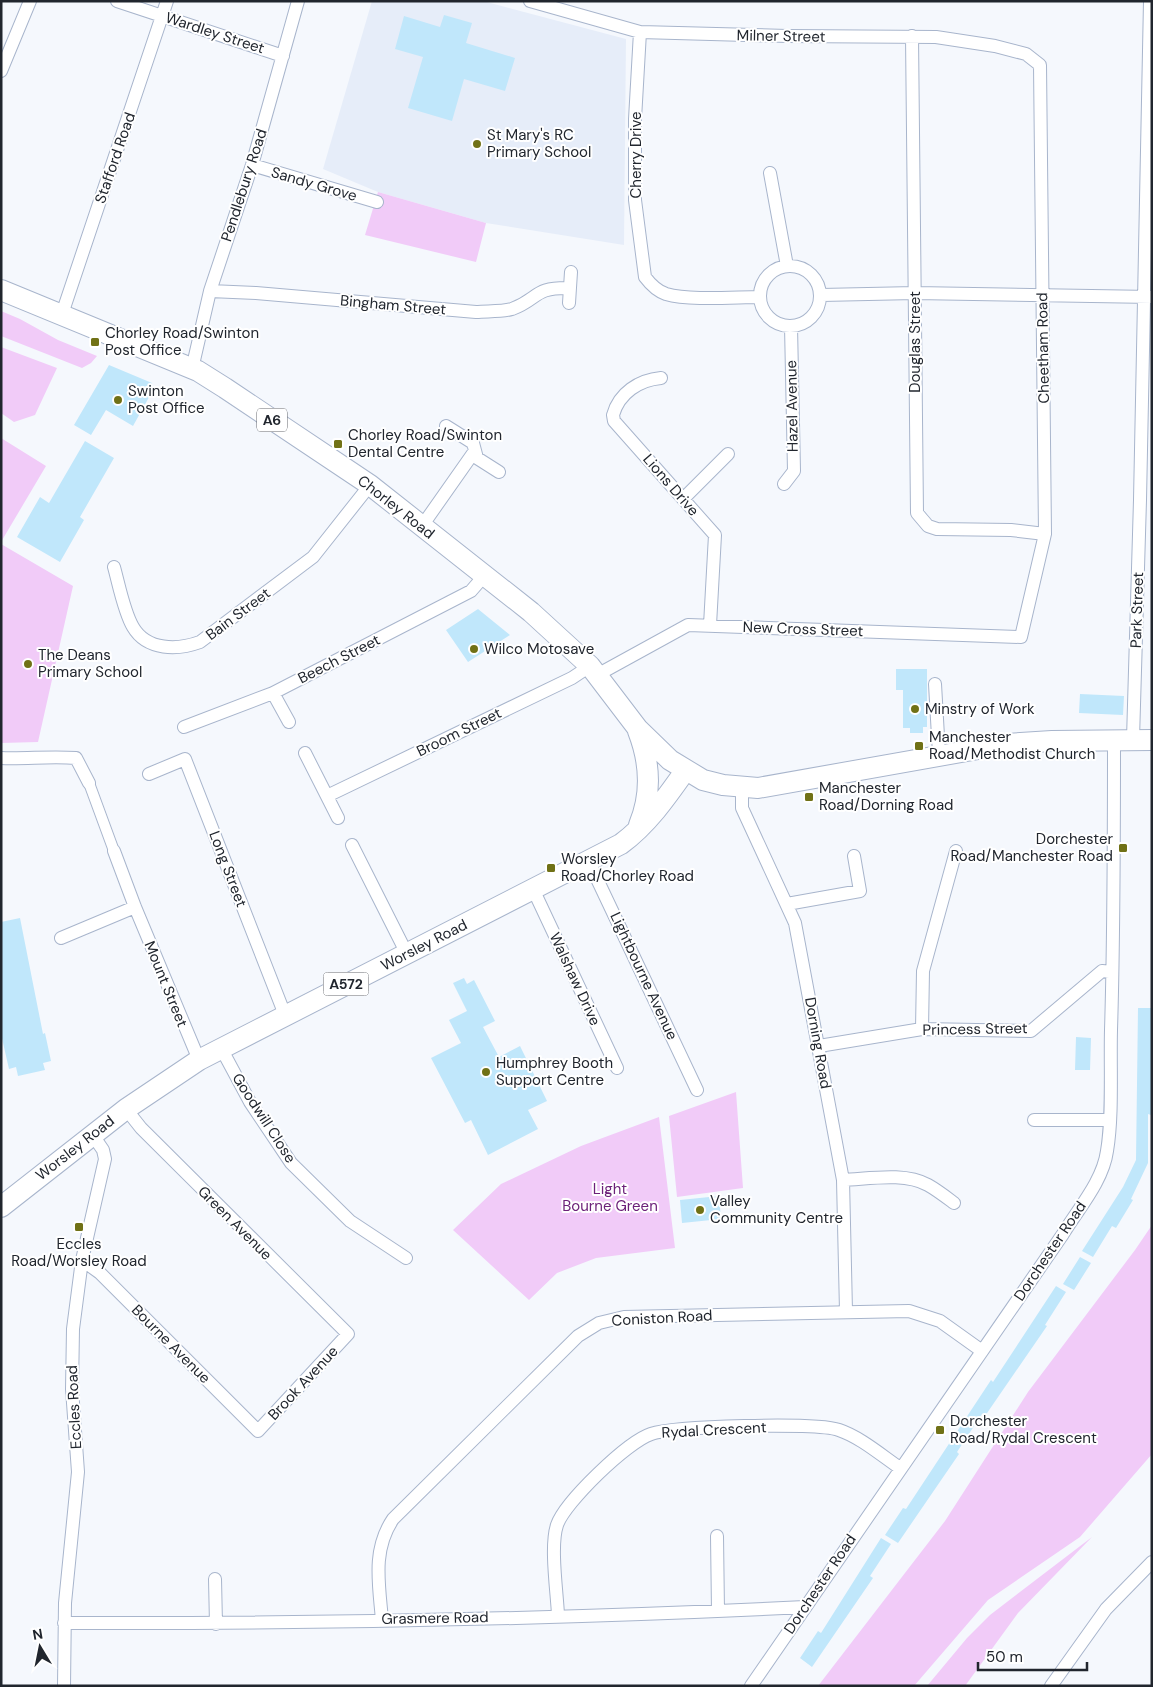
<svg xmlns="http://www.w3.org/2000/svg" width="1153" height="1687" font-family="'DM Sans',sans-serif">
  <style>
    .built { fill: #e6edf9 }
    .green { fill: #f1cbf8 }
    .building { fill: #c0e7fb }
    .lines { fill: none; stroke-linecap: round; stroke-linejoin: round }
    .pedestrian-casing { stroke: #a8b5cc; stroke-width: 12 }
    .minor-casing { stroke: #a8b5cc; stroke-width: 14 }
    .primary-casing { stroke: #a8b5cc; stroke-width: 22 }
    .pedestrian { stroke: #fff; stroke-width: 10 }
    .minor { stroke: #fff; stroke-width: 12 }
    .primary { stroke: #fff; stroke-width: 20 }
    .poi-dot { fill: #707116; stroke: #fff; stroke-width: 2 }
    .labels { text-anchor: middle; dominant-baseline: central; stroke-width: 4; stroke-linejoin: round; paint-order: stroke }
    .shield { fill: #fff; stroke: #64676d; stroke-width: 1 }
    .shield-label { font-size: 14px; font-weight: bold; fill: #21262e }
    .street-label { font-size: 15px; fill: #21262e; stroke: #fff }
    .poi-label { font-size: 15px; fill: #21262e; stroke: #fff; text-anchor: start }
    .park-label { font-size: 15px; fill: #6c2179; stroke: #fff }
  </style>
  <rect width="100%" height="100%" fill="#f5f8fd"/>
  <path class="built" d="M372,1h111l143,38 -2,206 -138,-22 -108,-31 -55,-23z"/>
  <path class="green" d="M378,192l108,31 -10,39 -111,-27z
    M1,311l19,8 38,21 39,16 -6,7 -9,5 -81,-32z
    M1,347l56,21 -22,47 -21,7 -13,-9z
    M1,438l45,28 -45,76z
    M1,544l72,42 -35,156 -37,1z
    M736,1092l7,96 -66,9 -8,-81z
    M659,1117l16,131 -79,10 -39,15 -28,27 -76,-70 48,-46 80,-38z
    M1152,1225v229l-72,83 -92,63 -74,86h-96l127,-165 83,-129 107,-142z
    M1092,1537l-74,76 -53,73h-38l40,-48 23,-23z"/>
  <path class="building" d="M444,15l28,8 -6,20 49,15 -10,33 -41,-12 -12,42 -44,-13 15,-51 -28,-8 9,-33 36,11z
    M109,365l43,18 1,7 -20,36 -27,-16 -15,25 -17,-10z
    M85,441l29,17 -34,59 4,3 -24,42 -43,-25 23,-40 9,6z
    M478,609l32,26 -42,27 -22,-32z
    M896,669h31v58h-4v6h-13v-5h-7v-38h-7z
    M1080,694l44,2 -1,19 -44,-2z
    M20,918l23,116 2,-1 6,28 -8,2 2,7 -27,6 -2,-9 -7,2 -8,-35v-112z
    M464,978l3,6 7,-4 21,41 -12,6 16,30 21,-11 27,55 -19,9 10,19 -50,26 -17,-35 -6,3 -34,-65 30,-15 -12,-23 18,-9 -14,-28z
    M1138,1008h14l-1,107 -3,-1v49l-17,36 2,1 -17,28 -4,-2 -19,31 -11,-6 41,-64 13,-27z
    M1076,1037l15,1 -1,32h-15z
    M719,1196l2,23 -39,4 -2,-23z
    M1080,1257l11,6 -17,27 -11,-6z
    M1056,1286l10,6 -21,33 2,1 -62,90 -3,-2 -25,38 2,2 -61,89 -13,-8 18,-27 3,1 85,-129 2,2z
    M881,1538l10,6 -21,32 3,2 -61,89 -12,-9 18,-27 3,2z"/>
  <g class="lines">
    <defs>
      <path id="pedestrian" d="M89,783l25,68"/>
      <path id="minor" d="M117,1l166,55
        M530,1l110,31 147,4 149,1 59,9 31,8 14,11 5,469 -24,103 -333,-12 -91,50
        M640,32l-5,87v81l10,77c6,8 12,14 21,17 24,7 69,3 94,3
        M912,36l5,477 11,13 9,3 74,1 34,4
        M1,71l29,-70
        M252,165l125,37
        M770,173l17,93
        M760 296a30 30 0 1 1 60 0a30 30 0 1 1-60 0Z
        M210,291l46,2 220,19c12,-1 25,0 36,-3 27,-10 21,-22 58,-21
        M821,295l94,-2 237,4
        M569,303l2,-31
        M62,314l105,-313
        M192,369l18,-78 42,-126 46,-164
        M661,378c-22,2 -42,15 -48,37l1,6 101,114 -5,90
        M446,426l27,17 4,15 22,14
        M784,484l10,-13 -3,-145
        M684,498l44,-44
        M422,526l52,-74
        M114,567c5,18 10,45 19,60 14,24 45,23 67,15l113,-85 57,-72
        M935,684l4,70
        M273,693l16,29
        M184,727l89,-34 198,-102 13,-15
        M1133,739l7,-239 10,-499
        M305,753l33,65
        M1,758c25,1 50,-2 75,0l13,25
        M149,774l36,-15 100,256
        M742,787v21l53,115 48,257 3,131
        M327,796l245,-118 18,-12
        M352,845l55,109
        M114,851l21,56 64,153
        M589,862l108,228
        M533,889l84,179
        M787,904l73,-13 -6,-35
        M61,938l74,-31
        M922,1029l1,-58 33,-120
        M819,1046l103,-17 109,2 71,-60 10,1
        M221,1048l29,54 41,61 59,58 56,37
        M1034,1120h75
        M843,1180c26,-1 61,-8 85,5 9,5 18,12 26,18
        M82,1260l18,13 158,158 90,-97 -207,-206 -15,-19
        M717,1536l1,75
        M215,1579l1,45
        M558,1615c-1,-23 -8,-69 -1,-90 8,-23 70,-83 94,-91 23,-8 164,-12 188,-4 21,7 42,25 61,38
        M382,1620c-3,-36 -10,-70 11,-101l185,-183 21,-13 25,-6 285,-6 31,10 42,30
        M64,1623c247,1 495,-4 741,-16
        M64,1686l1,-83 13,-131 -6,-83 1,-60 9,-69 23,-101 -2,-9 -11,-16
        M751,1686l312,-452c15,-25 40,-53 44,-83 6,-35 3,-84 4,-121 3,-97 3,-194 3,-291
        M1051,1686l55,-77 46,-47"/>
      <path id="primary" d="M1,290l197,81 27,17 145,97 161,127 59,54 48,63 32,31 33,20 20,5 35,3 248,-44 46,-3 100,-1
        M638,731c12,31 14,63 1,94
        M1,1207l125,-98 73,-49 422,-216c26,-19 45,-46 64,-73"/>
    </defs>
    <use href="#pedestrian" class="pedestrian-casing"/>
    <use href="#minor" class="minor-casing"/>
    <use href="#primary" class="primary-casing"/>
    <use href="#pedestrian" class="pedestrian"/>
    <use href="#minor" class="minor"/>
    <use href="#primary" class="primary"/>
  </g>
  <g class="poi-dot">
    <circle cx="477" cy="144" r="5"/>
    <rect x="90" y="337" width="10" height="10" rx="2.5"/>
    <circle cx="118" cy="400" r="5"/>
    <rect x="333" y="439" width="10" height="10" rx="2.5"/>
    <circle cx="474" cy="649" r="5"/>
    <circle cx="28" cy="664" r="5"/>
    <circle cx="915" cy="709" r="5"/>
    <rect x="914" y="741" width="10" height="10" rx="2.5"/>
    <rect x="804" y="792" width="10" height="10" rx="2.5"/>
    <rect x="1118" y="843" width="10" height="10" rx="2.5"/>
    <rect x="546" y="863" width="10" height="10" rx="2.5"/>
    <circle cx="486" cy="1072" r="5"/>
    <circle cx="700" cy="1210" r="5"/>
    <rect x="74" y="1222" width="10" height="10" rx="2.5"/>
    <rect x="935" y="1425" width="10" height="10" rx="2.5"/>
  </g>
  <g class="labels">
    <g class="shield">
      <rect x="257" y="408.5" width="30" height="23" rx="4"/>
      <rect x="323.5" y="972.5" width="45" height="23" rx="4"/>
    </g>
    <g class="shield-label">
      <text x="272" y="420">A6</text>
      <text x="346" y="984">A572</text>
    </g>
    <g class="street-label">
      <text transform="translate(215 33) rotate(18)">Wardley Street</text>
      <text transform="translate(781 36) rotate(1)">Milner Street</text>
      <text transform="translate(636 155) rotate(-90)">Cherry Drive</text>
      <text transform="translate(115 158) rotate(-71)">Stafford Road</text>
      <text transform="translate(314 184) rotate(16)">Sandy Grove</text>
      <text transform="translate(244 185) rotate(-72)">Pendlebury Road</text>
      <text transform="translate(393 305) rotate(5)">Bingham Street</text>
      <text transform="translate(915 342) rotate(-90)">Douglas Street</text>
      <text transform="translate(1043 348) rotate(-91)">Cheetham Road</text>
      <text transform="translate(792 406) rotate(-91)">Hazel Avenue</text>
      <text transform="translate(671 485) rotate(49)">Lions Drive</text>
      <text transform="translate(396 507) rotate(38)">Chorley Road</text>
      <text transform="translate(1137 610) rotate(-88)">Park Street</text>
      <text transform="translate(238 614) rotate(-37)">Bain Street</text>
      <text transform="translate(803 629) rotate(2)">New Cross Street</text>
      <text transform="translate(339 659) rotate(-27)">Beech Street</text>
      <text transform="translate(459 732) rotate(-26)">Broom Street</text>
      <text transform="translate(228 869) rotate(69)">Long Street</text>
      <text transform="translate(424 945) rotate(-27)">Worsley Road</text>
      <text transform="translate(644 976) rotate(65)">Lightbourne Avenue</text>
      <text transform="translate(575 979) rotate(65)">Walshaw Drive</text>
      <text transform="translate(166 984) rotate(68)">Mount Street</text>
      <text transform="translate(975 1029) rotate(-1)">Princess Street</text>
      <text transform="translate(818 1043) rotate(80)">Dorning Road</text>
      <text transform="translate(264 1118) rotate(57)">Goodwill Close</text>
      <text transform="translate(75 1148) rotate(-38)">Worsley Road</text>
      <text transform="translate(235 1223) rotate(45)">Green Avenue</text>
      <text transform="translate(1050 1251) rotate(-56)">Dorchester Road</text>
      <text transform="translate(662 1318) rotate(-3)">Coniston Road</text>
      <text transform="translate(171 1344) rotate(45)">Bourne Avenue</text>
      <text transform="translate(303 1383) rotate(-47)">Brook Avenue</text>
      <text transform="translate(74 1407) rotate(-93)">Eccles Road</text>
      <text transform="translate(714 1430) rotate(-3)">Rydal Crescent</text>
      <text transform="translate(820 1584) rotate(-56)">Dorchester Road</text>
      <text transform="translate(435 1618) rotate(-1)">Grasmere Road</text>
    </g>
    <g class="poi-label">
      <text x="487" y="135">St Mary's RC<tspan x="487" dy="17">Primary School</tspan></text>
      <text x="105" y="333">Chorley Road/Swinton<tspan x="105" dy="17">Post Office</tspan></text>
      <text x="128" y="391">Swinton<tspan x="128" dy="17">Post Office</tspan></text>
      <text x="348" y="435">Chorley Road/Swinton<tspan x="348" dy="17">Dental Centre</tspan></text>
      <text x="484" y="649">Wilco Motosave</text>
      <text x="38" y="655">The Deans<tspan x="38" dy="17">Primary School</tspan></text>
      <text x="925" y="709">Minstry of Work</text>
      <text x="929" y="737">Manchester<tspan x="929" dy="17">Road/Methodist Church</tspan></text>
      <text x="819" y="788">Manchester<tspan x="819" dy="17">Road/Dorning Road</tspan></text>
      <text x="1113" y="839" text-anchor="end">Dorchester<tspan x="1113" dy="17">Road/Manchester Road</tspan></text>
      <text x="561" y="859">Worsley<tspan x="561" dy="17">Road/Chorley Road</tspan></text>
      <text x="496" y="1063">Humphrey Booth<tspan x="496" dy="17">Support Centre</tspan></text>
      <text x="710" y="1201">Valley<tspan x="710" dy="17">Community Centre</tspan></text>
      <text x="79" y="1244" text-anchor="middle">Eccles<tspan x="79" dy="17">Road/Worsley Road</tspan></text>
      <text x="950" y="1421">Dorchester<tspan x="950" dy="17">Road/Rydal Crescent</tspan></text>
    </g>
    <g class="park-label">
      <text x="610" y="1189">Light<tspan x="610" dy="17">Bourne Green</tspan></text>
    </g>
  </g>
  <rect width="1153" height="1687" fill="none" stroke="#21262e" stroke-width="5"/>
  <g transform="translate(40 1647) rotate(350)" stroke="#ffffff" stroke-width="4" paint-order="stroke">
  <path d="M0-4L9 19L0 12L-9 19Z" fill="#21262e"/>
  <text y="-8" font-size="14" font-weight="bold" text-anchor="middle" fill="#21262e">N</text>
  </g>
  <path d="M978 1662v8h109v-8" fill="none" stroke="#21262e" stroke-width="2.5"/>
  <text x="986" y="1662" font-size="15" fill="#21262e" stroke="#ffffff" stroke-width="4" paint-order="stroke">50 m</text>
</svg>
